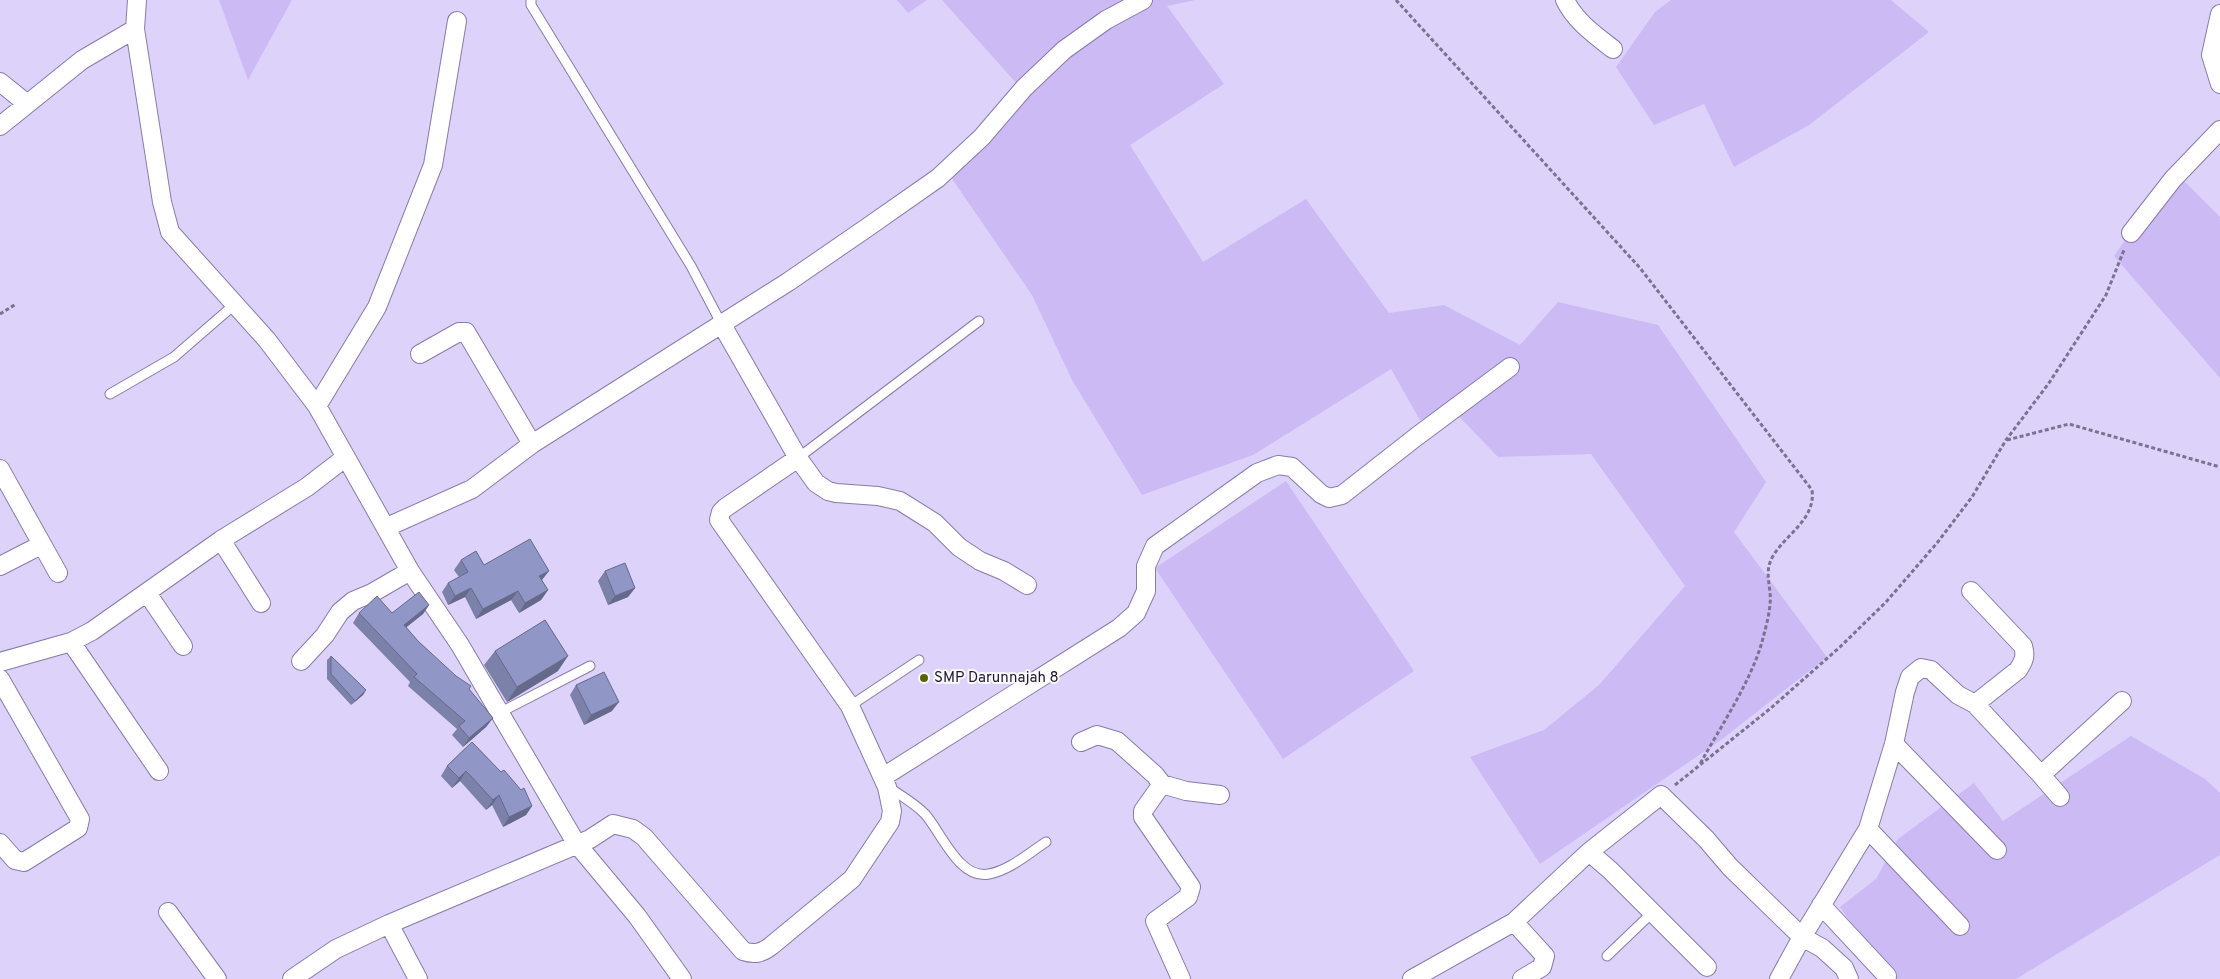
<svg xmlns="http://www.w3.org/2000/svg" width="2220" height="979" font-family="Overpass,sans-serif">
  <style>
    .green { fill: #ccbaf5 }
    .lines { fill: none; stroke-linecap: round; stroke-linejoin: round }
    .lane-casing { stroke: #897ba9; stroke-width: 11 }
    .street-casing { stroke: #897ba9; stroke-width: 20 }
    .path { stroke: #7b728f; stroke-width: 3; stroke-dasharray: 4 2.5; stroke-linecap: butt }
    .lane { stroke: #fff; stroke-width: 9 }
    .street { stroke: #fff; stroke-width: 18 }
    .wall { fill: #7c81a9 }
    .shaded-wall { fill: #65698a }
    .building { fill: #9096c5; stroke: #65698a }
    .poi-dot { fill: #576408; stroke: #faf9fe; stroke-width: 2 }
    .labels { text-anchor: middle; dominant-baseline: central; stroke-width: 4; stroke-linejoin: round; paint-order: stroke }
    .poi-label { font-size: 15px; fill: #1e182a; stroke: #faf9fe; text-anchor: start }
  </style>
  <rect width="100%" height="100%" fill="#ddd2fa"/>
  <path class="green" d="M219,0h73l-44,80z
    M897,0h30l-19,13z
    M942,0h253l-28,6 57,78 -94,61 73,117 103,-63 83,114 55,-8 76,40 38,-43 100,23 108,157 -32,50 93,125 -106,83 -181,124 -70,-107 74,-27 55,-45 86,-99 -94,-132 -93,3 -47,-49 -31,12 -29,-51 -138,86 -111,40 -70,-115 -40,-85 -84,-122 70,-88z
    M1671,0h220l38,32 -120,93 -75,42 -30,-63 -50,21 -38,-58 39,-55z
    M2174,171l46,46v161l-106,-122z
    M1286,481l128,190 -131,88 -128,-191z
    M2131,736l74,43 15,14v62l-204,124h-127l-49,-72 36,-28 22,-40 76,-56 29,38z"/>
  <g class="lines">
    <defs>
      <path id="lane" d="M531,0v5l160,261 30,57
        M110,394l64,-37 60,-52
        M798,458l181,-137
        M850,706l69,-46
        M499,713l91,-47
        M888,787c12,8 26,16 37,27 16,18 34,66 64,60 21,-4 40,-21 57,-32
        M1607,956l46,-44"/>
      <path id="street" d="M137,0l-2,29 27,173 8,30 97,108 50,66 93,165 50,74 116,198 61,73 45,63
        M1565,0c10,21 30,35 48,49
        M2220,14l-9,41 9,29
        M0,82l26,21
        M0,126l82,-66 53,-31
        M2131,233l42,-54 47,-49
        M721,323l77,135 18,25 12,8 8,2 42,3 22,5 35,22 24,24 21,14 24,10 23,14
        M420,354l39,-22h7l66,112
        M317,406l60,-99 56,-142 24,-144
        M0,469l58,104
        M387,527l85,-38 60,-45 256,-162 80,-55 70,-49 44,-41 42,-49 40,-38 42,-30 37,-20
        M221,540l40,63
        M0,566l41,-21
        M1971,591l52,55c3,10 1,15 -5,24l-43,34
        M147,593l36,53
        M71,642l88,129
        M301,661l24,-26 15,-23 13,-11 19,-8 38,-22
        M0,662l71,-20 21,-11 129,-91 86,-53 39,-30
        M0,679l80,140 -2,9 -54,34 -9,-2 -15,-17
        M1081,742l16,-7 20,6 38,34 7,9
        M1894,744l103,106
        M883,777l236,-149 17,-15 10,-22v-25l9,-20 102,-73 21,-8 14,2 29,27 8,4 13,-3 74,-58 94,-70
        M2060,797l-19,-22 81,-74
        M1868,829l92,97
        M1589,852l21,18 97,97
        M1821,905l66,71
        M168,912l49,67
        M1514,922l31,34 -3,11 -20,12
        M292,979l44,-30 53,-25
        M418,979l-29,-55 201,-85 23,-15 20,5 11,8 99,114c12,4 19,2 28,-5l81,-67 38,-57 2,-11 -5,-24 -37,-81 -131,-186 2,-8 4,-4 73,-50
        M1181,979l-26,-58 33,-24 3,-10 -48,-70v-6l19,-27 24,7 34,4
        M1412,979l102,-57 75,-70 72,-57 45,44 24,28 72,70 20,11 22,20 5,11
        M1779,979l23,-42 66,-108 26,-85 11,-52 5,-15 11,-9 10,2 27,25 17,9 66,71"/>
    </defs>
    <use href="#lane" class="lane-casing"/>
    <use href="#street" class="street-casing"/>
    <path class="path" d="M1396,0l244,268 172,222c4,29 -26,44 -39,66 -10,17 -1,31 -3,48 -1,13 -5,26 -8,38 -12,41 -41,84 -62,122
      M0,314l16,-10
      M2007,440l62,-16 151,43
      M1675,785l96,-77 69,-61 46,-45 51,-59 35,-46 34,-57 43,-57 57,-88 18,-45"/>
    <use href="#lane" class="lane"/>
    <use href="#street" class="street"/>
  </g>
  <path class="wall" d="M461,560l81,20 6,10 -7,10 -22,13 -8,-13 -35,19 -11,-22 -17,8 -6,-13 6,-9 11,-6 -5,-7z
    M605,571l30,17 -7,9 -20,8 -10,-24z
    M429,605l-6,9 -17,13 12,14 51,49 24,28 -7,9 -23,20 -11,-12 5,-6 -49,-43 2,-4 -57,-59 6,-10h33z
    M495,651l63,20 -51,31 -23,-37z
    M331,656l35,34 -3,5 -12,10 -24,-26v-19z
    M576,685l36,26 -28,14 -14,-30z
    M472,742l60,64 -6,9 -23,12 -11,-22 -6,5 -26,-29 -8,7 -11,-12 6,-10z"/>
  <path class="shaded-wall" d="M549,571l-7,9 -3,-4z
    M471,588l-6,9 -17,8 7,-9z
    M635,588l-7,9 -20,8 7,-9z
    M548,590l-7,10 -22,13 6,-10z
    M518,591l-7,9 -35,19 7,-10z
    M429,605l-6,9 -25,20 6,-9z
    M568,656l-10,15 -51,31 10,-15z
    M366,690l-3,5 -12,10z
    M619,702l-7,9 -28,14 7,-10z
    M493,718l-7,9 -23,20 6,-9z
    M466,771l-6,10 -8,7 7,-10z
    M499,795l-7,10 -6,5 7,-10z
    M532,806l-6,9 -23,12 6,-10z"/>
  <path class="building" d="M530,539l19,32 -10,5 9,14 -23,13 -7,-12 -35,18 -12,-21 -16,8 -7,-13 20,-11 -7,-12 15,-9 8,14z
    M625,563l10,25 -20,8 -10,-25z
    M419,592l10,13 -25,20 14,16 38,35 15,10 -2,3 24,29 -24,20 -10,-12 6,-5 -51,-44 3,-3 -58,-61 18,-17 15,17z
    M545,620l23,36 -51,31 -22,-36z
    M331,656l35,34 -11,11 -24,-27z
    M604,672l15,30 -28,13 -15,-30z
    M472,742l29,30 3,-2 17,20 3,-2 8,18 -23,11 -10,-22 -6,5 -27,-29 -7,7 -12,-12z"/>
  <circle class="poi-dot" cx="924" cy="678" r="5"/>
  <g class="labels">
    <g class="poi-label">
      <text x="934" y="678">SMP Darunnajah 8</text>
    </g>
  </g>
</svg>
